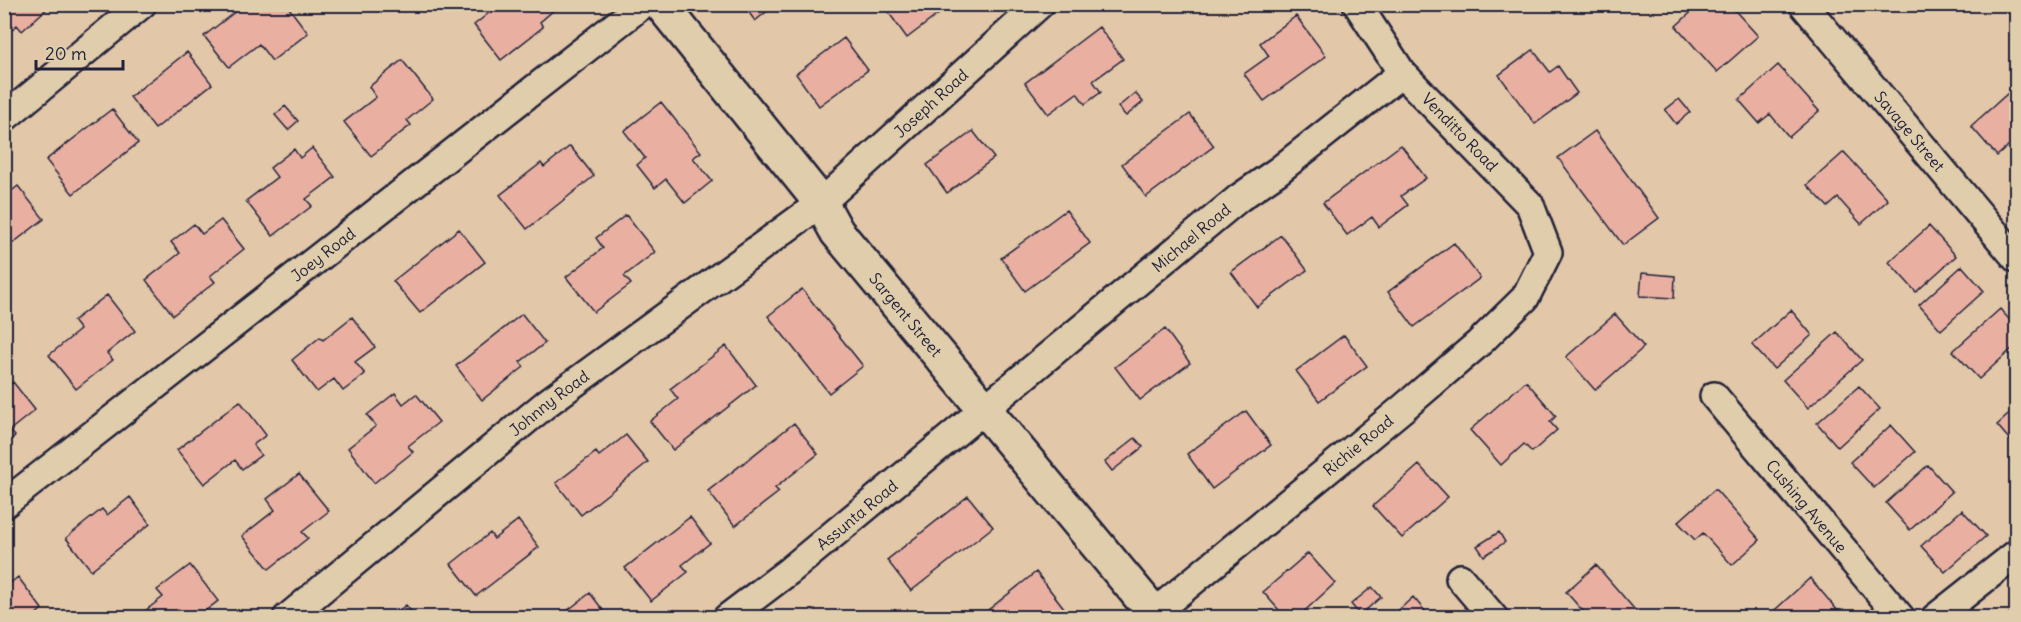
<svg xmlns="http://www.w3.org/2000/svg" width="2021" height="622" font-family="Delius,sans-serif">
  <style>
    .building { fill: #e9b0a2; stroke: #22223b; stroke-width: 1.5 }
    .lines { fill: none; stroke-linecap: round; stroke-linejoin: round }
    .street-casing { stroke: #22223b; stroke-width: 32 }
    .secondary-casing { stroke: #22223b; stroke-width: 38 }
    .street { stroke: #e0cdab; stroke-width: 27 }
    .secondary { stroke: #e0cdab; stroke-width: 33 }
    .labels { text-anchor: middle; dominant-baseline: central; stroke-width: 5; stroke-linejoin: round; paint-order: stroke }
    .street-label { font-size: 16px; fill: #22223b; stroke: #e0cdab }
  </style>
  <rect width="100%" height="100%" fill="#e2c7a9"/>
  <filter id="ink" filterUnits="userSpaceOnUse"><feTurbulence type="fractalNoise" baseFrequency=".0167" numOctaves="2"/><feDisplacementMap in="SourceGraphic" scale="12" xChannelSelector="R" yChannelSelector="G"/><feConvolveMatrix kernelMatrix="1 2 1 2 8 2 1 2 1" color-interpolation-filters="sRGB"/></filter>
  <g filter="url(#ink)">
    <path class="building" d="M4,4h48l-30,27 -5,-6 -11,10z
      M245,4h41l22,29 -36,28 -13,-17 -30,23 -25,-31z
      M500,4h61l-21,18 3,5 -42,33 -27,-35z
      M743,4h33l-21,17z
      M886,4h66l-45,34 -23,-32z
      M1700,4h29l29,32 -41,36 -41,-46z
      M1296,16l30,40 -62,45 -20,-27 25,-18 -9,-13z
      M1099,27l24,32 -30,22 8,11 -16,12 -8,-11 -29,21 -23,-31z
      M844,38l24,32 -49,36 -23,-32z
      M1533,50l17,22 8,-6 19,27 -42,31 -36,-49z
      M187,52l25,32 -57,45 -25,-32z
      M402,60l31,39 -26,21 4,5 -40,31 -27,-34 32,-25 -7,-10z
      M1778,65l41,46 -30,26 -19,-23 -11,9 -20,-23z
      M2016,86v53l-19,17 -26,-30z
      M1135,93l8,9 -17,14 -8,-9z
      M1679,99l11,13 -14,12 -11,-14z
      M661,102l40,50 -8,6 19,23 -27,22 -19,-24 -11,9 -18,-23 8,-7 -21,-27z
      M285,106l13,15 -10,9 -13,-15z
      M112,109l26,34 -65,51 -27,-34z
      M1190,114l24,32 -68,51 -24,-33z
      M973,131l21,27 -47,35 -20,-28z
      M1595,131l64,87 -36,27 -65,-87z
      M1401,145l25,33 -25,18 7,9 -29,22 -7,-10 -25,18 -24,-32z
      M570,146l24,30 -67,53 -27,-34 41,-32 3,4z
      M312,148l23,29 -29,22 6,7 -39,30 -27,-35 31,-24 -7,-9 24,-19 6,9z
      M1844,152l44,48 -27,24 -23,-26 -10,9 -21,-22z
      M18,186l26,33 -40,31v-53z
      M1066,210l24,33 -65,48 -24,-33z
      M626,215l29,37 -31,24 7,8 -37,28 -28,-35 37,-29 -7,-10z
      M221,220l23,29 -34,27 5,6 -42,33 -27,-35 34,-27 -9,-11 23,-18 8,10z
      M1929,226l27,30 -40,36 -27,-30z
      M459,229l26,33 -65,51 -27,-32z
      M1281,235l26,35 -50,37 -26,-35z
      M1454,243l26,35 -66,49 -26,-35z
      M1962,266l22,25 -43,39 -22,-25z
      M1642,273l33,3 -1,22 -34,-2z
      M802,289l61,77 -34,27 -61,-77z
      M107,295l28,36 -28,22 6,7 -37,29 -27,-34 31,-25 -7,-9z
      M2000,309l16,18v18l-37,34 -26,-28z
      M1791,310l21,25 -38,34 -22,-24z
      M522,314l23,29 -25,19 4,5 -42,33 -26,-34z
      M1615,314l29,33 -49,43 -29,-33z
      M352,317l23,30 -20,15 10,12 -22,17 -9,-12 -17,13 -25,-32 28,-23 3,3z
      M1165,329l25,34 -50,37 -25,-33z
      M1837,332l25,28 -54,48 -25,-28z
      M1344,335l23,31 -48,35 -23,-30z
      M726,346l30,39 -83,65 -23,-29 28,-22 -8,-10z
      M1526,381l30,35 -6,6 7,8 -25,22 -8,-8 -23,21 -31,-35z
      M13,382l22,28 -25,20 5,6 -11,8v-55z
      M1859,386l21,23 -42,38 -21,-24z
      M395,393l8,11 13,-10 23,28 -31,24 5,6 -39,31 -26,-35 28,-22 -9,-11z
      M240,401l26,34 -13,10 8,10 -19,14 -7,-9 -31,24 -27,-34z
      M2016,408v39l-19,-22z
      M1246,411l25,34 -59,44 -25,-35z
      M794,423l24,31 -43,34 4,4 -44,34 -27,-35z
      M1891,425l24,27 -41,36 -24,-26z
      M626,435l22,27 -67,53 -25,-32 40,-31 3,4z
      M1135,438l8,9 -31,24 -7,-9z
      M1419,465l29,32 -46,41 -29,-32z
      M1928,465l24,27 -42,38 -24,-27z
      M299,474l30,37 -27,21 6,6 -39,31 -27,-33 33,-26 -8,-11z
      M1715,489l45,51 -28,25 -29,-32 -8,7 -17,-18z
      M968,496l25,31 -82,64 -24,-31z
      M130,497l20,27 -59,46 -25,-32 36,-29 5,6z
      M1962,510l24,26 -41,36 -24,-26z
      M690,517l20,26 -28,22 6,7 -37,29 -26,-33z
      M518,520l21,27 -63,49 -25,-32 39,-31 4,6z
      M1499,532l6,10 -21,14 -7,-10z
      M1308,553l27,30 -38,35h-11l-23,-26z
      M190,565l28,36 -22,17h-60l27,-21 -6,-7z
      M1596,565l46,53h-53l-23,-26z
      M1036,572l28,36 -12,10h-74z
      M18,577l24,32 -10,9h-28v-30z
      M1810,578l34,40h-78z
      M1372,587l9,10 -21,18 -9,-11z
      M590,593l19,25h-51z
      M1413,597l18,21h-41z
      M406,605l10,13h-27z
      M2016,607v11h-12z"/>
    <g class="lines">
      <defs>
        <g id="street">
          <path id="s1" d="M1803,4l213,254"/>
          <path d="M4,118l138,-114"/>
          <path id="s2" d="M1714,396l187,222"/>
          <path id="s3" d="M4,504l639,-500"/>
          <path d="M1460,578l34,40"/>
          <path id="s4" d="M287,618l260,-215 274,-200 219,-199"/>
          <path id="s5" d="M727,618l62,-47 450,-373 39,-27 124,-98"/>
          <path id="s6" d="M1148,618l254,-209 77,-66 46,-45 23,-46 -18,-47 -128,-132 -45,-69"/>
          <path d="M1935,618l81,-64"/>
        </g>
        <g id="secondary">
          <path id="s7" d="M661,4l160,199 16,29 321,386"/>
        </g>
      </defs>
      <use href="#street" class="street-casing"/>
      <use href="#secondary" class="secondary-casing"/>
      <use href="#street" class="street"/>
      <use href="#secondary" class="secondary"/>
    </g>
  </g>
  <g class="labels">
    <g class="street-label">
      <text stroke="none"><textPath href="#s4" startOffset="825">Joseph Road</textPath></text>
      <text stroke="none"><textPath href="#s1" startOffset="166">Savage Street</textPath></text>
      <text transform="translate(1460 132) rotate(46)">Venditto Road</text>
      <text stroke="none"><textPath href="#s5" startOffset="600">Michael Road</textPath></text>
      <text stroke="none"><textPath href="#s3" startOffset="405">Joey Road</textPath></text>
      <text stroke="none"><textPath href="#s7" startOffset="396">Sargent Street</textPath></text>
      <text stroke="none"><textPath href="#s4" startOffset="339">Johnny Road</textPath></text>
      <text stroke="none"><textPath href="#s6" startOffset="272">Richie Road</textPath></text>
      <text stroke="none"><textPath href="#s2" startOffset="144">Cushing Avenue</textPath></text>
      <text stroke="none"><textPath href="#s5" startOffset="166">Assunta Road</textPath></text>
    </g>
  </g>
  <rect width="2021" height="622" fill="none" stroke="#e0cdab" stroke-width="24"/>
  <rect x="12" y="12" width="1997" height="598" fill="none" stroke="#22223b" stroke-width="2" filter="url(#ink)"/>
  <path d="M36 60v9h87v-9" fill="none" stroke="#22223b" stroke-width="3"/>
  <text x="45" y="60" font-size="18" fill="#22223b" stroke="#e0cdab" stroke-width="4.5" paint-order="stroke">20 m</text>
</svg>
